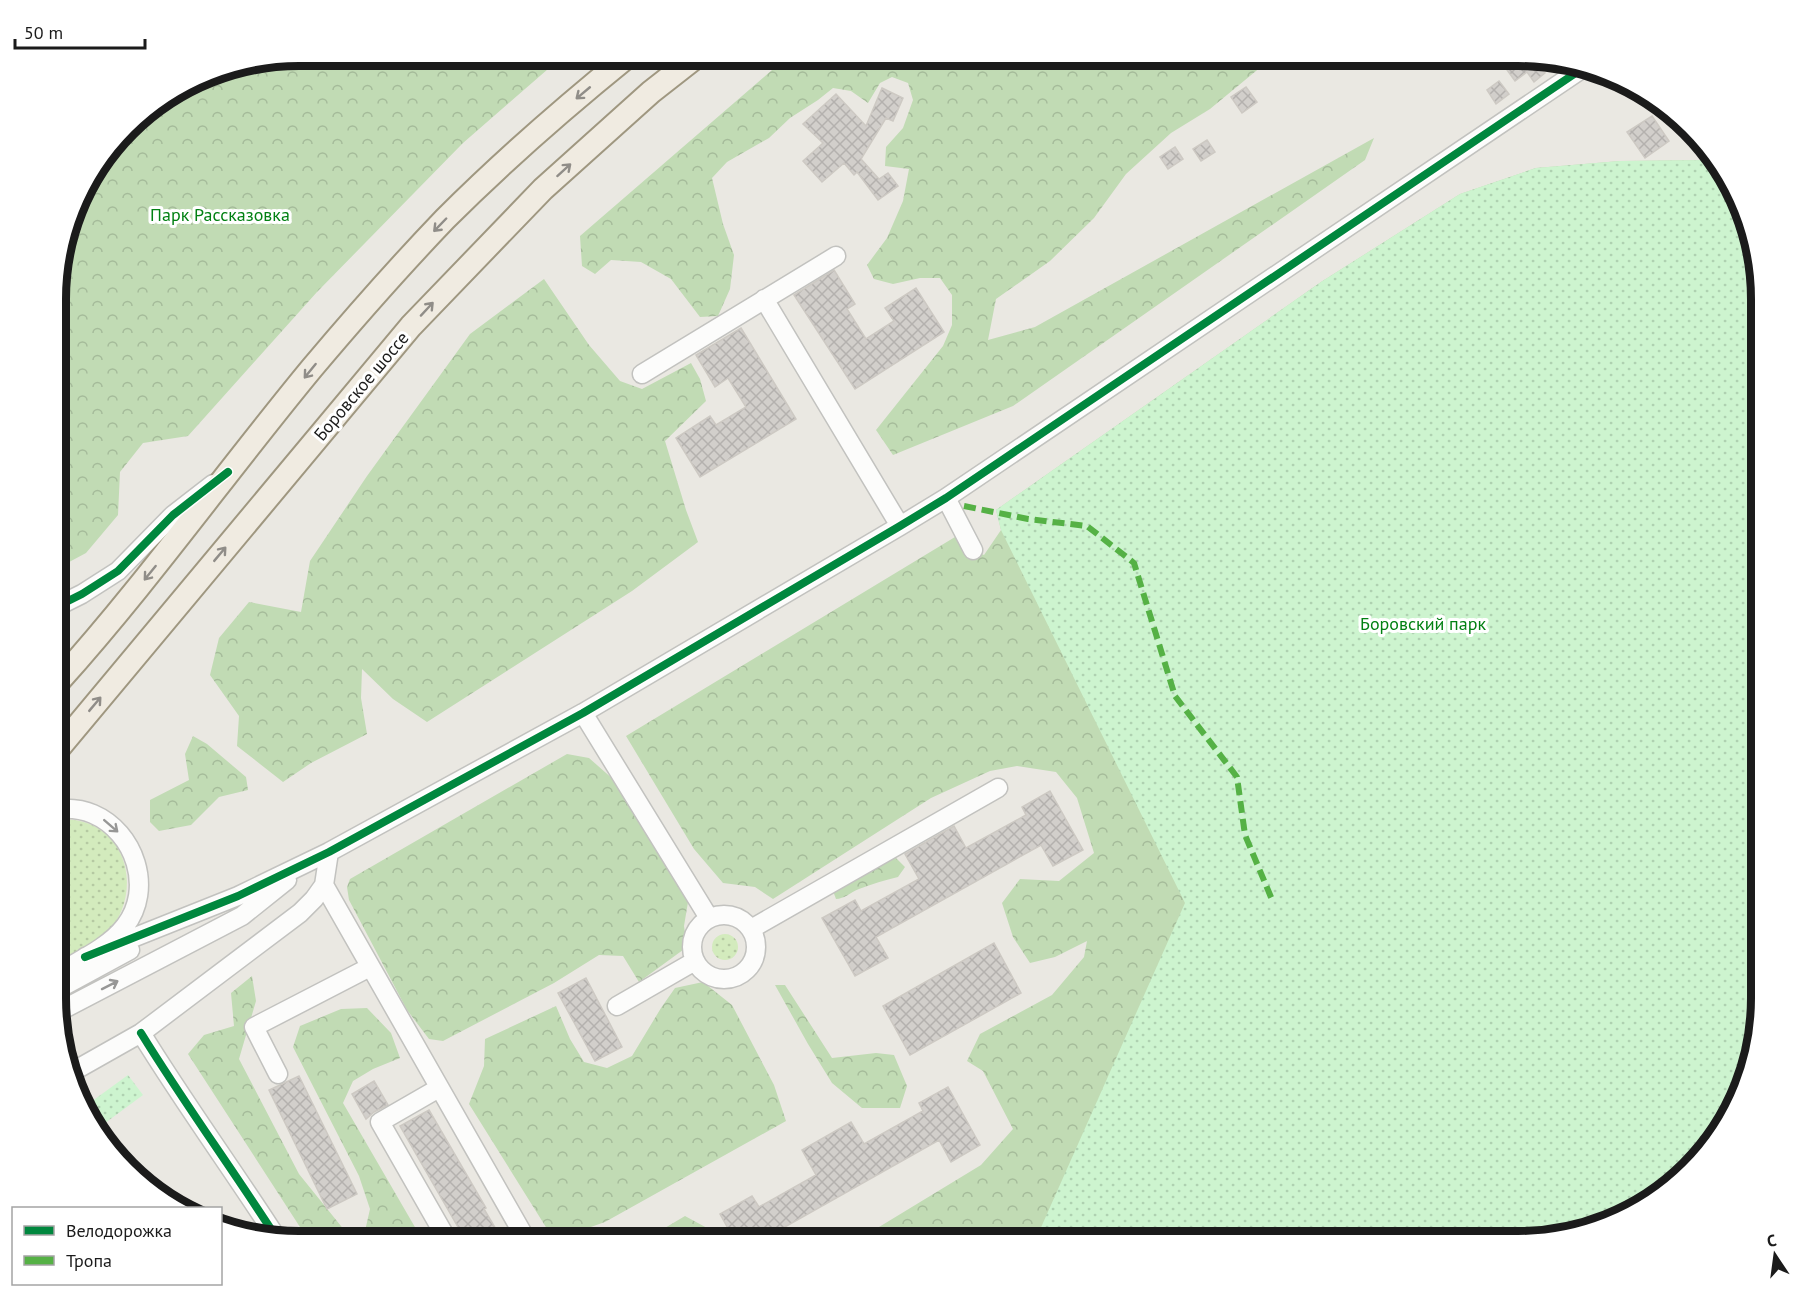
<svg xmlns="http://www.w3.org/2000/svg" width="1817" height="1297" font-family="'PT Sans',sans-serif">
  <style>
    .grass { fill: url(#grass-dots) }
    .forest { fill: url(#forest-crowns) }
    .park { fill: url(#park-dots) }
    .building { fill: url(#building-cross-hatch); stroke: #cdc9c3; stroke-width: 1.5 }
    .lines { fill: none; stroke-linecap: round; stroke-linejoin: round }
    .minor-casing { stroke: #c2c2bf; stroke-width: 21 }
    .major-casing { stroke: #9f9780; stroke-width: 26 }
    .minor { stroke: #fcfcfb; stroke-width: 18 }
    .major { stroke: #f0ebe1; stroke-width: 22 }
    .quiet { stroke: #55b145; stroke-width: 6; stroke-dasharray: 12 6; stroke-linecap: butt }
    .cycleway-casing { stroke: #fff; stroke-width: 11 }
    .cycleway { stroke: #00873e; stroke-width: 8 }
    .oneway { stroke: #908d88 }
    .oneway2 { stroke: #979796 }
    .labels { text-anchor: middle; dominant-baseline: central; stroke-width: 6; stroke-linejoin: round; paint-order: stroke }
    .park-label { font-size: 18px; fill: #028013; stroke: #fff }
    .street-label { font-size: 18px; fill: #1b1b1b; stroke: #fff }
    .rim { fill: none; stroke: #1b1b1b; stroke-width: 8 }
  </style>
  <defs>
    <pattern id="grass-dots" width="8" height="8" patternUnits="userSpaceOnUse" patternTransform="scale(1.5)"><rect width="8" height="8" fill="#d3ebbd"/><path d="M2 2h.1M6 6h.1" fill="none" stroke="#b5c9a2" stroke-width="1.8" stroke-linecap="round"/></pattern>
    <pattern id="forest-crowns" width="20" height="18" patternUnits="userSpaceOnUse" patternTransform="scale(1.5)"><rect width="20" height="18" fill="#c1dbb4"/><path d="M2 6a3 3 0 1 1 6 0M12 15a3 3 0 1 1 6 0" fill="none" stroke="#a5bb9a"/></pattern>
    <pattern id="park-dots" width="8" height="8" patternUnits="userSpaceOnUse" patternTransform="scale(1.5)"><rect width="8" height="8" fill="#cdf4cf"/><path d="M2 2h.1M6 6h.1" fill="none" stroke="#afd1b1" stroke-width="1.8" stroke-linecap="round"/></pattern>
    <pattern id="building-cross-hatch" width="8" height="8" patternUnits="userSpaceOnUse" patternTransform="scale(1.5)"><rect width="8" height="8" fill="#d2cfcb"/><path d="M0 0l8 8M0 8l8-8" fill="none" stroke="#b4b1ae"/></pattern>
  </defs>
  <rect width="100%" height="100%" fill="#eae8e2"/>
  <path class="grass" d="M58,819c12,0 25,1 36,7 40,20 43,78 12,108 -13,12 -33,19 -48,28z
    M712 947a13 13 0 1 1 26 0a13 13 0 1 1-26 0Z"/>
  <path class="forest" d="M299,56h264l-100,87 -146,149 -129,144 -45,7 -23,29 -2,43 -32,38 -28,15v-300l23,-77 57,-75 68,-42z
    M794,56h480l-64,53 -39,24 -45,41 -32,44 -44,43 -54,38 -8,41 47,-13 339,-189 -9,22 -352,246 -120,49 -17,-25 67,-84 9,-21v-30l-12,-17h-20l-27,6 -19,-5 -7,-14 20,-27 16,-37 6,-32 -24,-3 1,-19 17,-19 10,-28 -5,-17 -16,-6 -12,6 -12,20 -17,-12 -18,-3 -15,12 -28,18 -21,20 -42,24 -15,16 11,46 11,31 -4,34 -12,27 -18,1 -29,-38 -30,-17 -30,-2 -16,14 -13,-8 -2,-30 192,-166z
    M1711,160l25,31 25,92v731l-18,77 -32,56 -85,69 -108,25h-662l125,-76 32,-36 -30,-58 -16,-10 13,-27 72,-39 32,-38 3,-16 -32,16 -25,6 -17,-26 -11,-34 18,-24 39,2 35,-28 -17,-55 -21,-26 -39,-6 -27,5 -59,27 -158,101 -18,-12 -32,-4 -29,-34 -68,-113 329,-199 8,8 21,10 17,-25 -5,-20 325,-228 139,-88 76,-26 84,-7z
    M544,279l45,66 31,36 22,8 49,-26 9,16 6,22 -41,40 21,69 12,32 -66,49 -205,131 -34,-23 -31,-30 -1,29 6,36 -56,29 -28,19 -46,-36 2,-30 -29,-41 9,-37 30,-36 52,10 9,-51 57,-85 103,-142z
    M193,736l14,8 39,33 2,13 -29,7 -28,28 -32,6 -9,-9v-22l39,-20 -4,-26z
    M567,754l22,4 25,22 74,122 -4,24 3,21 -48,35 -16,-26 -24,-1 -45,28 -111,58 -14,-2 -22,-29 -58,-110 -2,-13 3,-8z
    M895,857l10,10 -7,10c-13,3 -26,7 -39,12 -8,3 -15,10 -23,10l-3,-8z
    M252,976l4,25 -17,58 60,115 46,57h20l5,-22 -11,-33 -66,-129 7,-21 41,-17 26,-1 24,25 9,25 -27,11 -20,12 -10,22 80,138h-114l-121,-187 16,-19 30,-9 -3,-33z
    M703,982l29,23 42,80 12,36 -181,101 -51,18 -85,-136 15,-38 1,-27 71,-33 14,33 14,23 23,6 25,-12 29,-48 14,-20z
    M775,985h10l47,73 44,-5 18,2 13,31 -7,22h-38l-30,-25 -24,-39z
    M685,1216l35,19 -6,6h-71z"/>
  <path class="park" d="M1711,160l25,31 25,92v731l-18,77 -32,56 -85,69 -108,25h-483l150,-338 -184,-373 -5,-20 325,-228 139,-88 76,-26 84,-7z
    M128,1075l15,20 -46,34 -9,-10 -4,-12z"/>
  <path class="building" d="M1526,56h5l14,17 -11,9 -7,-10 -12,9 -8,-11z
    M1499,81l10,13 -13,10 -9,-14z
    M1246,87l11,15 -15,11 -11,-16z
    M882,88l21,10 -10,23 -7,-3 -25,41 18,20 9,-6 10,13 -20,14 -21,-28 -3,3 -10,-12 -22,19 -19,-21 20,-18 -20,-19 33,-30 30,32z
    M1652,116l17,25 -24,17 -18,-26z
    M1207,140l8,12 -14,9 -8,-12z
    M1175,147l8,12 -15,10 -8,-12z
    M834,270l21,34 -8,5 19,30 28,-18 -9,-13 31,-20 28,44 -89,57 -61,-94z
    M741,328l55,91 -96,58 -24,-39 34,-22 6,9 30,-18 -18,-29 -13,9 -19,-32z
    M1050,791l33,59 -30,16 -12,-21 -165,92 12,21 -33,18 -33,-58 33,-18 6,11 58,-32 -14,-25 49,-28 12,22 60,-33 -4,-8z
    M994,943l27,50 -111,62 -27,-49z
    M586,978l36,69 -27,14 -37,-68z
    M299,1076l58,118 -30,15 -58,-119z
    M374,1081l14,24 -14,7 -8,7 -14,-25z
    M948,1087l32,58 -29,17 -12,-22 -165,93 4,8h-43l-15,-27 32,-18 7,11 57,-32 -14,-25 49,-28 13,22 59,-33 -4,-8z
    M429,1110l57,98 -2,1 19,32h-37l-66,-115z"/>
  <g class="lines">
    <defs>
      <path id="minor" d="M764,299l136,227
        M642,374l194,-118
        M946,498l27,52
        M58,606l24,-12 36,-23 55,-56 40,-31
        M583,713l126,205
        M58,809c12,-1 24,0 35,5 42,18 61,75 32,112 -16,21 -45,34 -67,47
        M324,885l203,356
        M692 947a32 32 0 1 1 64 0a32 32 0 1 1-64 0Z
        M751,929l247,-141
        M85,957l153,-61 91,-44 254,-139 317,-187 46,-28 640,-432
        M58,989l72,-39
        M617,1006l78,-45
        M58,1012l184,-96 45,-36
        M141,1033c43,70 92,137 137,207
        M72,1072l69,-39 159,-120 14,-14 10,-14 5,-33
        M278,1074l-24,-47 116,-60
        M439,1088l-59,34 68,119"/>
      <path id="major" d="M58,682c90,-100 168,-210 254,-314 43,-51 87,-101 133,-149 58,-58 120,-112 183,-163
        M58,749l353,-423 132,-137 108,-97 46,-36"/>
    </defs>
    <use href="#minor" class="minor-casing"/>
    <use href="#major" class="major-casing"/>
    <use href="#minor" class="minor"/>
    <use href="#major" class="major"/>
    <path class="quiet" d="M964,506l64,13 59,7 47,37 41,133 62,81 8,58 28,67"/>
    <defs>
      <path id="cycleway" d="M58,606l24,-12 36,-23 55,-56 55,-43
        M85,957l153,-61 91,-44 254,-139 317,-187 46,-28 640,-432
        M141,1033c43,70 92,137 137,207"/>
    </defs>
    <use href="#cycleway" class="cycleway-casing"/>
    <use href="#cycleway" class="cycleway"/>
  </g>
  <defs><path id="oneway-shaft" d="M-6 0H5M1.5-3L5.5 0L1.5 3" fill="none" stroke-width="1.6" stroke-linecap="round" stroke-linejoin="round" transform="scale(1.5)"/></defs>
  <g class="oneway">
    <use href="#oneway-shaft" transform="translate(583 93) rotate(140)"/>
    <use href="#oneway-shaft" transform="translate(564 170) rotate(-42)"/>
    <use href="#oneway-shaft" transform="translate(440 225) rotate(134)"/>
    <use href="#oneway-shaft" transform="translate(427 309) rotate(-47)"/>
    <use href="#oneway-shaft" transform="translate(310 371) rotate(129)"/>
    <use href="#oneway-shaft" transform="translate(220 554) rotate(-50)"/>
    <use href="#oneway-shaft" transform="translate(150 573) rotate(129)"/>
    <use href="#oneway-shaft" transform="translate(95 704) rotate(-50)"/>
  </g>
  <g class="oneway2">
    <use href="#oneway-shaft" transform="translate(111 826) rotate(41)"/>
    <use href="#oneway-shaft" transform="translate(110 985) rotate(-27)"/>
  </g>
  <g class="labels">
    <g class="park-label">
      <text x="220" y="214">Парк Рассказовка</text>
      <text x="1423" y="623">Боровский парк</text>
    </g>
    <g class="street-label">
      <text transform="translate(361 386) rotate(-50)">Боровское шоссе</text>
    </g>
  </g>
  <path d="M0 0H1817V1297H0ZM299 66H1518A233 233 0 0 1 1751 299V998A233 233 0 0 1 1518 1231H299A233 233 0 0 1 66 998V299A233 233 0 0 1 299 66Z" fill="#fff" fill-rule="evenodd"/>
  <path class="rim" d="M299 66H1518A233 233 0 0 1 1751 299V998A233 233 0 0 1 1518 1231H299A233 233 0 0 1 66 998V299A233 233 0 0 1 299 66Z"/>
  <rect x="12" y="1207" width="210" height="78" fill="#ffffff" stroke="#a4a4a4" stroke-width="1.5"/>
  <rect x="24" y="1226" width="30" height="9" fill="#00873e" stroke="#a4a4a4" stroke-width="1.5"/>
  <text x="66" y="1237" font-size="18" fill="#1b1b1b">Велодорожка</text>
  <rect x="24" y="1256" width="30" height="9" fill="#55b145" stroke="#a4a4a4" stroke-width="1.5"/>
  <text x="66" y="1267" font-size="18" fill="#1b1b1b">Тропа</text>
  <g transform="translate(1775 1255) rotate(347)" stroke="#ffffff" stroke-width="4.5" paint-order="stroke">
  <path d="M0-4.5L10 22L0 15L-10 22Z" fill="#1b1b1b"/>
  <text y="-9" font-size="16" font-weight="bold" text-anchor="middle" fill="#1b1b1b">С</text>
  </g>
  <path d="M15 39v9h130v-9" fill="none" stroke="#1b1b1b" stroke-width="3"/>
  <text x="24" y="39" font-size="18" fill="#1b1b1b" stroke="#ffffff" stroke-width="4.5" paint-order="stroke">50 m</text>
</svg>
